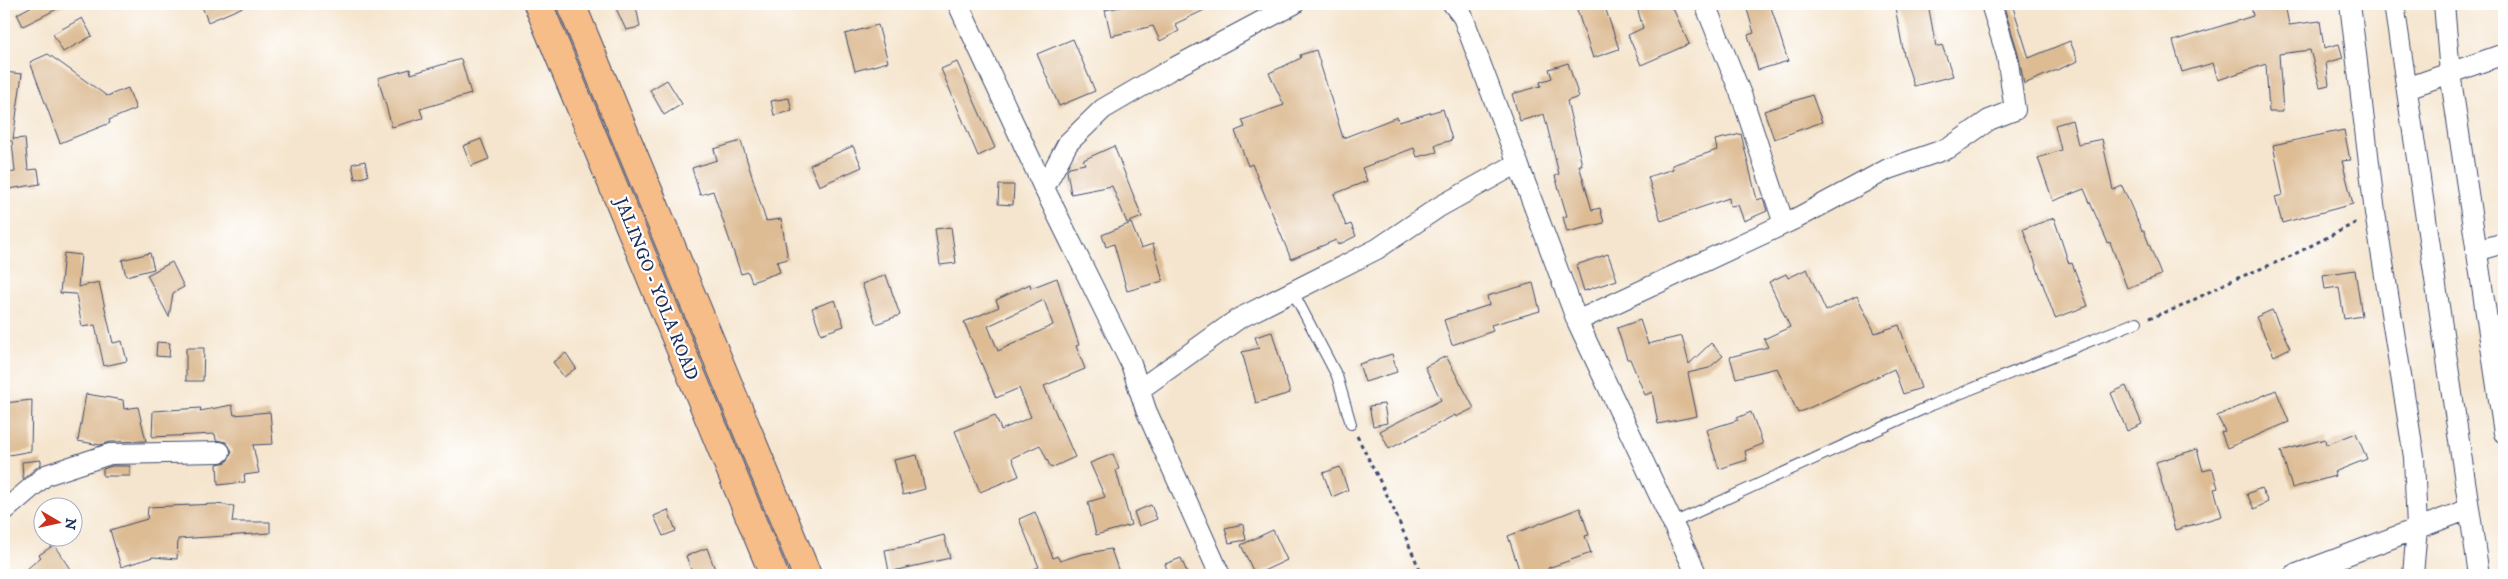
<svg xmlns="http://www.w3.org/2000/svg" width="2508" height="579" font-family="'IM FELL DW Pica',serif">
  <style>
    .building { fill: #ddbc94; fill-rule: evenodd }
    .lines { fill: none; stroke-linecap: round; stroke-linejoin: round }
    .service-casing { stroke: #3c4a6f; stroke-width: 12 }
    .minor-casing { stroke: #3c4a6f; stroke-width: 22 }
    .trunk-casing { stroke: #3c4a6f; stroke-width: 30 }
    .path { stroke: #3c4a6f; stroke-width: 3; stroke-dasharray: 4 4; stroke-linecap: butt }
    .service { stroke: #fff; stroke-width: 10 }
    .minor { stroke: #fff; stroke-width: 20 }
    .trunk { stroke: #f7bd88; stroke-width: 28 }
    .labels { text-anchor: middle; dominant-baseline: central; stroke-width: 4.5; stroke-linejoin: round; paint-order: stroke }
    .street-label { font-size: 18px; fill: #1b2f5e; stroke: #fff }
  </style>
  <rect width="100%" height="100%" fill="#fff"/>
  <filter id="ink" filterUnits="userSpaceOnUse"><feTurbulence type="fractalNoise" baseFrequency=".02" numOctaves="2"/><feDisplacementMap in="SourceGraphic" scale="10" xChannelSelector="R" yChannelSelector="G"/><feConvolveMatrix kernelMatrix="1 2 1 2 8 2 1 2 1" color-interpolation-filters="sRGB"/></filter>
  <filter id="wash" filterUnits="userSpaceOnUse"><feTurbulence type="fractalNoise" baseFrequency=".0096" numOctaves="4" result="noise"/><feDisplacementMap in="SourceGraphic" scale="20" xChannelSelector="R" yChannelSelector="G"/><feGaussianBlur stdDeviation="1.12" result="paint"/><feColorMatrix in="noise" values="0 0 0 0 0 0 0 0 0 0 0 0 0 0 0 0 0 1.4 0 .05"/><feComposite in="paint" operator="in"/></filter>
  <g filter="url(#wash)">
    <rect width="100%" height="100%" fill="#f5e5ce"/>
    <g id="blocks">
      <path class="building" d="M36,4h31l-44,22 -6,-12z
        M201,4h49l-42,18z
        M614,4h19l4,7 3,16 -14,3z
        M1135,4h82l-42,20 4,7 -19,10 -7,-15 -42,10 -6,-26z
        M1575,4h29l15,45 -26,9z
        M1636,4h35l18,40 -48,21 -13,-30 15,-7z
        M1753,4h17l18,57 -30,9 -10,-35 6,-2 -8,-27z
        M1915,4h13l8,43 6,-2 11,31 -39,10 -10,-31 -9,-48z
        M2003,4h9l17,54 41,-17 8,20 -54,23 -6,-31z
        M2251,4h34l4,21 31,-4 4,27 15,-4 4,14 -17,5 3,22 -9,2 -10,-37 -31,4 4,58h-14l-3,-48 -48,16 -5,-17 -31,9 -9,-31 80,-25z
        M82,18l10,18 -29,16 -10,-18z
        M878,25l10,37 -33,9 -10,-37z
        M1073,39l22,52 -36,15 -22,-52z
        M1316,50l27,88 54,-21 2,5 44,-13 9,31 -17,5 2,7 -20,5 -3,-9 -52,20 5,13 -33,13 12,32 5,-2 5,12 -18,9 -2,-5 -45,19 -39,-95 -4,2 -13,-35 10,-4 -3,-7 42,-15 -15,-32 32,-15 -1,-3z
        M48,54l59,42 21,-8 8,21 -27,11 1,3 -50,20 -30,-81z
        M461,59l10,35 -51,15 3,9 -31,9 -14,-49 32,-9 1,5z
        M957,62l38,86 -17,8 -37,-87z
        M1568,63l11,34 -12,4 15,64h-3l13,45 8,-2 4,15 -37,9 -4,-15 4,-1 -12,-40 4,-2 -15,-60 -24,7 -8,-27 29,-8 -1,-4 12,-4 -3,-9z
        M4,72l18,2 -9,65 12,-1 3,32 10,-1 2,15 -31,5 -2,-16 8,-1 -3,-31 -8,-1z
        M667,80l15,24 -18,11 -14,-25z
        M1812,95l10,27 -48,17 -10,-28z
        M789,98l3,13 -18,4 -3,-14z
        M2072,120l6,24 24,-5 11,51 9,-4 20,45h2l17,44 -34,13 -17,-46 -2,1 -24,-54 -31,12 -15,-43 23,-8 -6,-25z
        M2344,130l6,30 -8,1 11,43 -71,19 -7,-26 8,-2 -10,-50z
        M1741,134l16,66 6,-2 4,13 -23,10 -6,-16 -8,1 -1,-8 -68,23 -13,-44 25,-8 -1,-4 45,-15 -2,-10z
        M481,139l8,20 -18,7 -8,-20z
        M741,141l25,80 15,-2 7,40 -11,3 3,10 -28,10 -4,-10 -7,2 -28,-83 -13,4 -8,-27 25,-8 -3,-11z
        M853,146l9,21 -43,19 -9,-21z
        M1114,146l28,71 -15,6 -15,-37 -41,8 -4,-23 2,-4 16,-3 -2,-4z
        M365,161l3,15 -13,3 -3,-15z
        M999,185h15l-1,20 -15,-1z
        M2054,218l15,46 3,-1 16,43 -33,12 -32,-89z
        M1131,223l10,25 12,-4 10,37 -36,10 -13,-47 -8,3 -4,-12z
        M951,227l5,36 -16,2 -5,-36z
        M64,253l17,2 -3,32 21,-5 14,61 9,-2 5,20 -23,5 -9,-41 -13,2 -6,-33 -16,-1z
        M150,253l4,16 -28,7 -4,-16z
        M1608,254l9,26 -33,11 -8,-26z
        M172,262l12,25 -11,6 -4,24 -22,-42z
        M1807,269l19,42 31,-15 18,37 24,-8 22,63 -18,6 -9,-25 -96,44 -21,-45 -41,10 -6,-21 38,-10 -4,-8 26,-12 -21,-45 17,-8 2,4z
        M2355,270l7,46 -18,3 -5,-32 -14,2 -2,-14z
        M886,275l14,40 -24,9 -14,-40z
        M1057,278l22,67 -3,1 9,23 -41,17 31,71 -24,11 -11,-23 -28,13 7,18 -39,16 -25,-61 40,-16 6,15 30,-13 -12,-29 -23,10 -32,-76 35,-15 -3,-7 34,-16 1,4zM1044,300l9,25 -55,26 -10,-25z
        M1533,283l7,28 -49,14 2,6 -41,14 -8,-25 45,-15 -2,-9z
        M835,300l9,26 -23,8 -9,-26z
        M2272,310l18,38 -16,8 -18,-39z
        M1640,320l8,24 34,-8 7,28 22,-21 12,13 -14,12 -21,5 9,43 -39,8 -6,-32 -7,3 -15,-36h-3l-10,-31z
        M1272,332l18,61 -34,10 -14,-51 17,-4 -4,-11z
        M157,342l13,1 -1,14 -13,-1z
        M186,348h18l-1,33h-17z
        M566,353l10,15 -12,9 -11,-15z
        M1392,354l5,18 -32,10 -6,-18z
        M1446,356l28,52 -18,9 -1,-2 -66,34 -9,-18 61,-31 -16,-33z
        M2126,386l16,38 -15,7 -16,-38z
        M2276,390l13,32 -62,26 -6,-16 4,-1 -8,-15z
        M86,394l37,6 1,9 14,-2 8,34 -36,1 -10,3 -22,-4z
        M32,400l-1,51 -27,5v-53z
        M1384,404l3,19 -14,3 -4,-20z
        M232,405l2,10 36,-3 3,32 -20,1 6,28 -15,2 1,7 -27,3 -1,-21 10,-2 5,-11 -6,-9 -10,-2 -1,-6 -63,3 1,-26 48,-3 -1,3z
        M1751,412l12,32 -18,7 2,9 -28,9 -13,-39 32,-10 -1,-2z
        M2356,433l11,26 -33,13 1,4 -43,12 -11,-37 44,-12 1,6z
        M2197,449l6,22 8,-2 2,1 5,18 -4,1 8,27 -47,14 -19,-68z
        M1113,454l6,15 -3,1 15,55 -35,10 -8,-33 17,-5 -15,-34z
        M917,455l8,34 -22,6 -9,-35z
        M41,460v4l-18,15 -1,-17z
        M112,466h18v10h-27v-7z
        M1340,467l8,23 -16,7 -9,-24z
        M2261,488l7,14 -14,7 -7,-15z
        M215,504l19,2 -2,16h38v11l-92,6 -1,20 -24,-2 -32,10 -11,-37 37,-11 1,-12z
        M1151,505l6,14 -18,7 -5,-14z
        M1580,508l9,27 -4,1 6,17 -43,15 4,7h-31l-13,-39z
        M668,510l8,21 -13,5 -9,-20z
        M1035,512l18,46 4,-2 3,5 22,-7 29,-5 9,26h-96v-2l15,-6 -20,-48z
        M1243,524l3,16 -17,3 -4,-15z
        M1273,530l14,30 -32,15 -14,-30z
        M944,535l6,23 -61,14 -4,-22 34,-6 -1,-2z
        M54,545l20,30h-54l21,-18 -2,-2z
        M707,548l10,27h-24l-7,-19z
        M1181,558l7,17h-19l-4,-11z"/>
    </g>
  </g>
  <g filter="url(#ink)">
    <use href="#blocks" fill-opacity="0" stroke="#3c4a6f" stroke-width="1"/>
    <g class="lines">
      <defs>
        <path id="service" d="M1293,292l44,84 14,48
          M1673,523l259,-118 205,-83"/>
        <path id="minor" d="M958,4l86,184 87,176 15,46 74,165
          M1453,4l10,13 114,304 120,254
          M1705,4l37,93 42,127
          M2350,4l25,209 39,244 3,71 -4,47
          M2394,4l85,571
          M2444,4l6,69 54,360
          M2407,88l97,-34
          M1044,188l24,-45 35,-34 65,-38 126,-67
          M2476,251l28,-8
          M1577,321l222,-104 89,-48 61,-21 40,-28 26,-10 -8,-54 -16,-52
          M1139,390l99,-71 139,-70 62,-42 79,-44
          M4,511l42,-36 64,-21 110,-2
          M2294,575l175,-66"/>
        <path id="trunk" d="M538,4l236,571
          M571,4l236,571"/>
      </defs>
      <use href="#service" class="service-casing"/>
      <use href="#minor" class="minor-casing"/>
      <use href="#trunk" class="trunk-casing"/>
      <path class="path" d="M2149,318l31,-11 48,-25 59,-24 72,-37
        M1357,436l33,65 32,74"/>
      <use href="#service" class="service"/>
      <use href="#minor" class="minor"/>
      <use href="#trunk" class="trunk"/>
    </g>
  </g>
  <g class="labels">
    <g class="street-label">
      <text transform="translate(656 289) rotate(68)">JALINGO - YOLA ROAD</text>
    </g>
  </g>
  <rect width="2508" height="579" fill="none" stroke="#fff" stroke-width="20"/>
  <g transform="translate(58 522) rotate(99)"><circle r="24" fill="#ffffff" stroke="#a4acbf"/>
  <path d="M0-4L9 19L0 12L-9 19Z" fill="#c8321e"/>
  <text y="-8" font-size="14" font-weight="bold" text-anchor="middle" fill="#1b2f5e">N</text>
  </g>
</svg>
